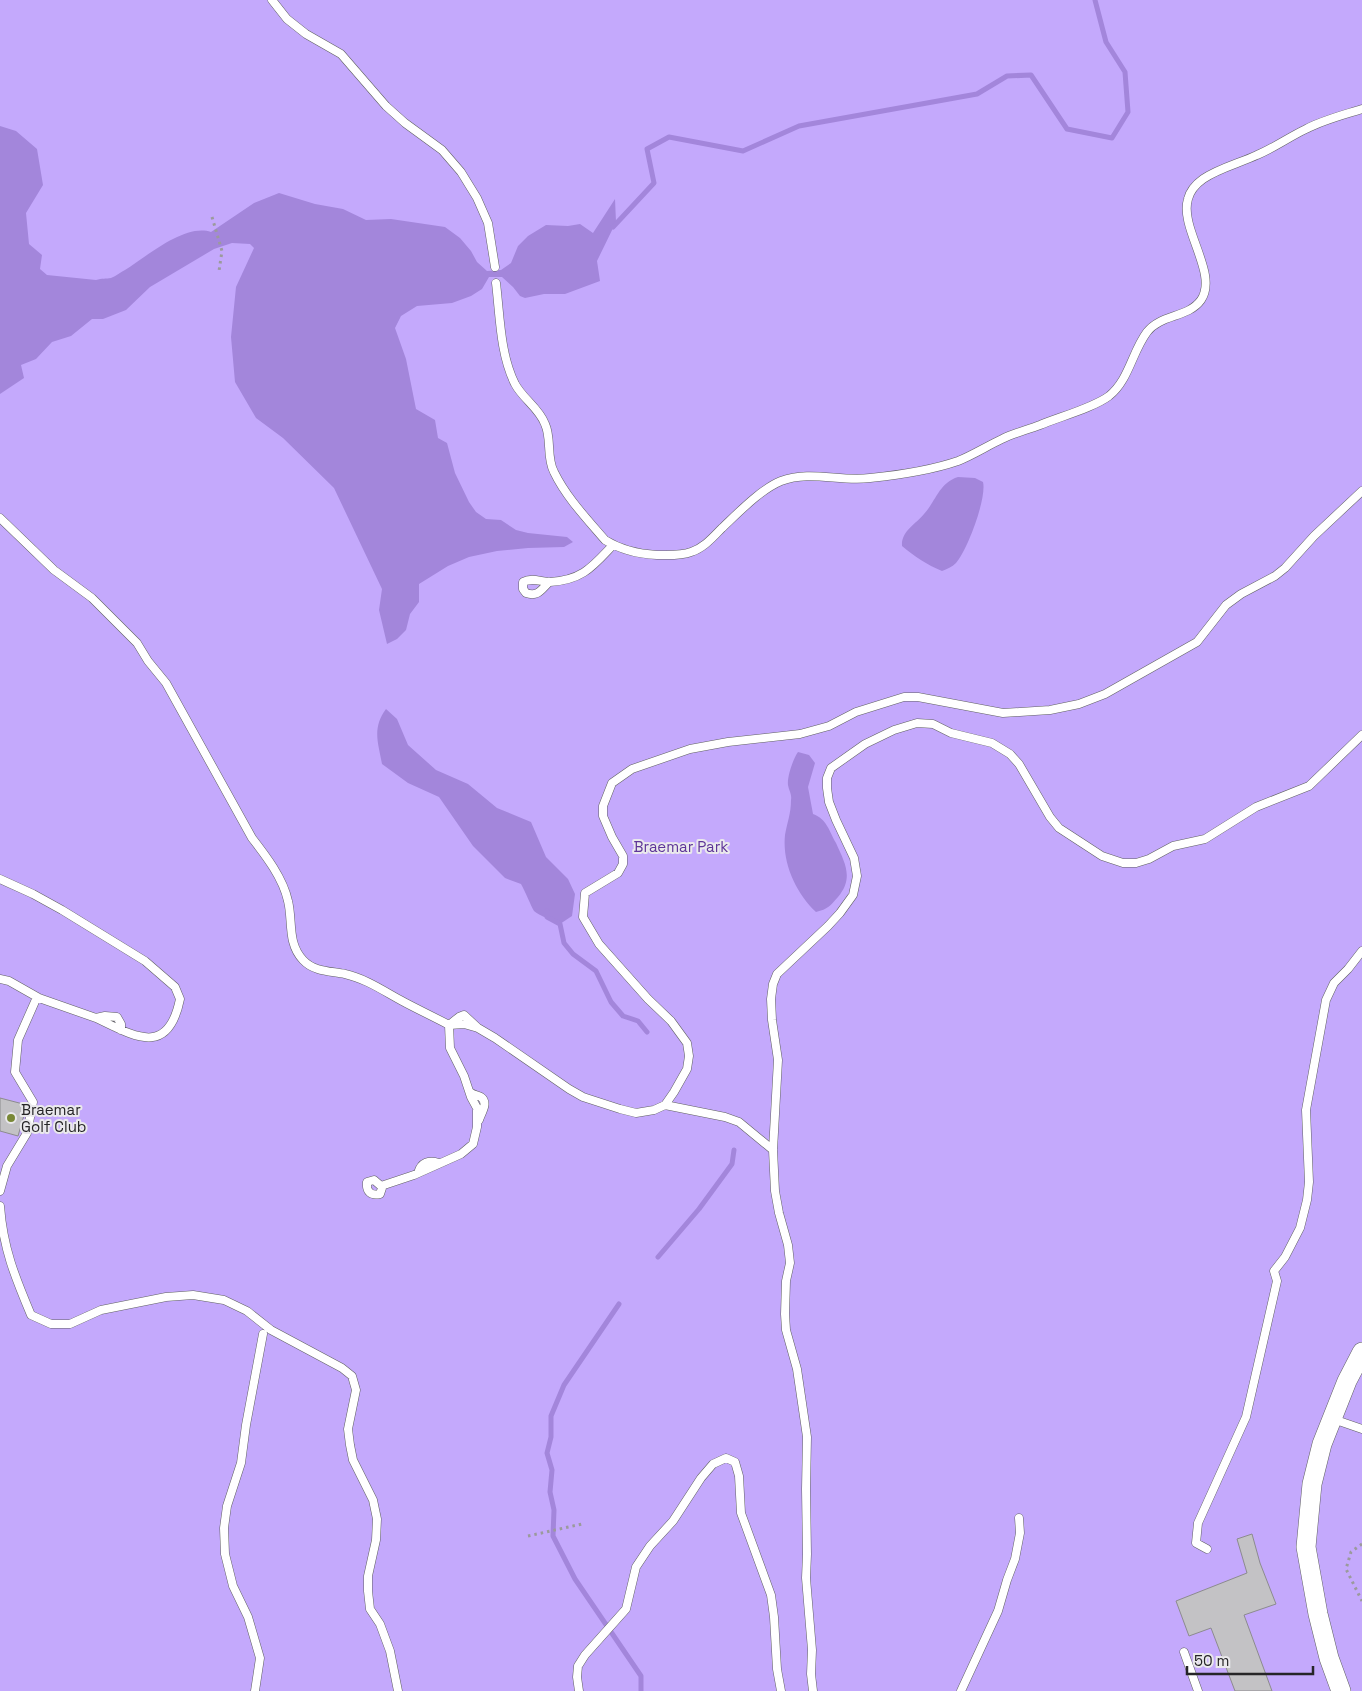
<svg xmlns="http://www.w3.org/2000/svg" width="1362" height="1691" font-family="'Space Grotesk',sans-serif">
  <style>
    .green { fill: #c4a9fc }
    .water { fill: #a386db }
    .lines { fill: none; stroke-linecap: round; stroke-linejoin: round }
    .stream { stroke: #a386db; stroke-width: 5 }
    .building { fill: #c3c2c5; stroke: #8c8b8e }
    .service-casing { stroke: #616163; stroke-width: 9 }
    .tertiary-casing { stroke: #616163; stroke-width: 20 }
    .path { stroke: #9b9a9c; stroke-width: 3; stroke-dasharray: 2.5 4; stroke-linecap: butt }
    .service { stroke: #fff; stroke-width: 8 }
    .tertiary { stroke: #fff; stroke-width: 19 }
    .poi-dot { fill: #798837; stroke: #eae9ec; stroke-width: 2 }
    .labels { text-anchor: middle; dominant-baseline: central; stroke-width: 4; stroke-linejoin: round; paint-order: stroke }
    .park-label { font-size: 15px; fill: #5e3598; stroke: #eae9ec }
    .poi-label { font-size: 15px; fill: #262527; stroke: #eae9ec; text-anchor: start }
  </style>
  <rect width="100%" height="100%" fill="#eae9ec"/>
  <path class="green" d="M0,0h1362v1691h-1362z"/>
  <path class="water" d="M0,126l16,5 21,18 6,36 -17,28 3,31 13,11 -2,14 7,6 49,5c6,-2 10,-1 15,-2 5,-2 10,-6 14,-8 21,-13 60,-47 86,-38l43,-29 25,-10 36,11 28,5 23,11 25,-1 54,8 15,11 11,13 6,11 10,9 14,-1 10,-7 7,-17 10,-10 18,-11 22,1 12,-2 13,9 22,-34 1,23 -19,39 3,20 -35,13h-21l-19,4 -5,-2 -7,-9 -11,-10h-13l-7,12 -11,7 -19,7 -35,3 -16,10 -6,12 11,31 10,50 19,11 3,18 9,5 8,30 14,29 7,10 10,7 15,1 15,10 12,3 39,4 6,5 -9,5 -36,1 -31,3 -28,6 -21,9 -29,18v18l-9,12 -4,16 -9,9 -10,5 -8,-34 3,-21 -48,-101 -51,-50 -27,-20 -21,-36 -4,-45 5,-50 18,-39 -4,-4 -18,-1 -18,6 -64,38 -24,23 -23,9h-11l-21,17 -19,6 -16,17 -15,6 3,13 -24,16z
    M958,477l17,1 8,4c4,16 -16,69 -27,81 -4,4 -9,6 -14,8 -15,-6 -28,-15 -40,-25 -1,-15 14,-22 22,-32 12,-13 15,-31 34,-37z
    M386,709l11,10 11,26 28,25 32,14 29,24 34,14 15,35 22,22 7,15 -3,22 -12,8c-7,-4 -21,-8 -26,-13 -3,-5 -9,-20 -13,-27l-16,-6 -32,-32 -34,-49 -31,-14 -26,-19c-4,-22 -10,-36 4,-55z
    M798,752l11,3 6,8 -7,24 5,27c14,5 16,17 23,29 9,20 18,35 2,54 -8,9 -10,12 -22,15 -20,-19 -34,-49 -31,-77 2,-12 6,-21 6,-35 1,-6 -2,-9 -3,-15 -1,-8 5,-26 10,-33z"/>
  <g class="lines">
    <path class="stream" d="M613,227l41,-44 -7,-34 22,-12 74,14 56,-25 178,-32 30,-18 24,-1 36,54 45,9 16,-26 -3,-40 -19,-30 -11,-42
      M547,911v6l13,7 4,19 9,11 23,17 15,31 12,14 15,5 9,11
      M658,1257l41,-48 33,-45 2,-14
      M619,1304l-55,81 -13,31v21l-4,16 5,17 -2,22 4,18 -1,26 22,43 66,97v15"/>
  </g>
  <path class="building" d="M0,1098l27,7 -9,31 -18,-5z
    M1252,1534l8,29 16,41 -32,11 28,76h-37l-24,-63 -22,8 -13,-35 71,-28 -10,-34z"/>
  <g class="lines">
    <defs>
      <path id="service" d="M272,0l15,19 19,15 35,20 45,52 19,17 37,27 19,22 16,26 11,25 7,44
        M496,283c4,33 4,71 19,101 8,15 24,24 30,40 7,15 1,33 9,48 12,25 33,47 51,68 16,10 33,14 52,15 11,0 24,1 34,-3 13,-4 22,-15 31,-24 16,-15 39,-39 59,-47 29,-11 59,1 89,-3 29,-3 59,-7 88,-17 15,-6 29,-15 44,-22 12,-6 25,-9 38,-14 19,-8 53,-17 69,-29 20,-16 23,-44 38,-64 14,-18 41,-14 54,-32 18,-26 -22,-72 -13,-101 2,-8 8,-15 15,-20 16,-11 37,-16 54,-24 17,-7 32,-18 49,-26 17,-9 37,-14 56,-20
        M0,518l54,52 38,28 45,45 11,18 18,22 86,155c14,18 31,40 36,63 5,20 -1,42 15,59 11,12 28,11 42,14 22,5 40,18 59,28 15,8 30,15 45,23l1,23 14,28 7,21 6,11v19l-4,17 -12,10 -47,21 -33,11 -7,-6 -7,2c-1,10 4,14 13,12l2,-6 -1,-2
        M549,582c-8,8 -11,15 -23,11l-3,-4v-7c9,-5 18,0 27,0 33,-2 43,-16 63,-37
        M0,879l33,15 29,16 83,51 30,26 5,12c-12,59 -46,37 -84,19
        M0,979l9,2 30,17 57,20 9,-2 12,1 4,7v6
        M478,1028l-14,-4 -15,1 10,-8 5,-2 14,13 17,10 74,51 14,8 37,12 16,4 18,-3 11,-5 9,-13 13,-23 2,-13 -2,-13 -16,-22 -23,-22 -49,-55 -16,-27 2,-24 33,-20 5,-9v-8l-11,-19 -9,-21v-10l9,-23 20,-14 58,-20 38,-7 72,-8 29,-8 27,-14 48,-15h14l85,16 47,-3 29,-6 26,-10 92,-52 29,-37 15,-11 34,-18 10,-8 29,-32 48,-45
        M470,1092c3,3 7,3 11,5 8,6 0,16 -2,23
        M665,1105l60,12 14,5 34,28
        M418,1173c3,-11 11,-13 21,-10
        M0,1191l7,-25 20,-33 6,-31 -18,-30 3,-32 19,-43
        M0,1206c3,42 15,71 31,109l20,9h19l31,-14 65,-13 27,-2 31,5 23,11 24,19 71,38 10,8 4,14 -8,39 2,16 3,15 20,40 4,19 -1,21 -8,36v15l2,18 10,15 10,27 8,40
        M1333,1419l29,10
        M1207,1549l-11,-6 2,-20 48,-106 31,-136 -3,-10 11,-14 15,-29 7,-28 2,-18 -3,-72 20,-110 8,-17 14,-14 14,-18
        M1184,1652l14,39
        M255,1691l5,-33 -12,-41 -15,-31 -8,-32 -1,-26 3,-22 14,-43 5,-38 17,-91
        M579,1691l-2,-14 1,-11 7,-11 41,-46 10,-42 14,-21 23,-25 28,-43 12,-14 13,-6 9,4 4,14 2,37 30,82 3,22 3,52 4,22
        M813,1691l-2,-17 1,-24 -6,-72 1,-24 -1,-65 1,-52 -10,-68 -11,-39 -1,-16 1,-33 4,-18 -2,-18 -9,-32 -4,-22 -2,-41 5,-90 -6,-40 -1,-21 2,-15 4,-10 51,-48 12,-13 13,-18 4,-19 -3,-18 -18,-38 -7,-18 -2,-14v-10l4,-10 34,-24 29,-14 23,-7 16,1 18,9 41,10 18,11 9,10 31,53 9,11 43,28 21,7h13l13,-4 24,-13 32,-7 51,-32 53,-21 53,-51
        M961,1691l37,-80 9,-31 8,-21 5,-26 -1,-15"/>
      <path id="tertiary" d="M1341,1691l-12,-33 -11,-44 -12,-67 6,-63 10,-40 25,-63 15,-29"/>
    </defs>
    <use href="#service" class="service-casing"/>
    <use href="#tertiary" class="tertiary-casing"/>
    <path class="path" d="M212,217l10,34 -3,20
      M528,1536l54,-12
      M1362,1544l-11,8 -5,17 16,32"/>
    <use href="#service" class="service"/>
    <use href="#tertiary" class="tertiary"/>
  </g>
  <circle class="poi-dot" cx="11" cy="1118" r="5"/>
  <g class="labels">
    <g class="park-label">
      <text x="681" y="846">Braemar Park</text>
    </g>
    <g class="poi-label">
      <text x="21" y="1109">Braemar<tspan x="21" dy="17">Golf Club</tspan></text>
    </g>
  </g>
  <path d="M1187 1666v8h126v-8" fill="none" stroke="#262527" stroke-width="2.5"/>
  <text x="1194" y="1666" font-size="15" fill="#262527" stroke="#eae9ec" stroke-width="4" paint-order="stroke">50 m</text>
</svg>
